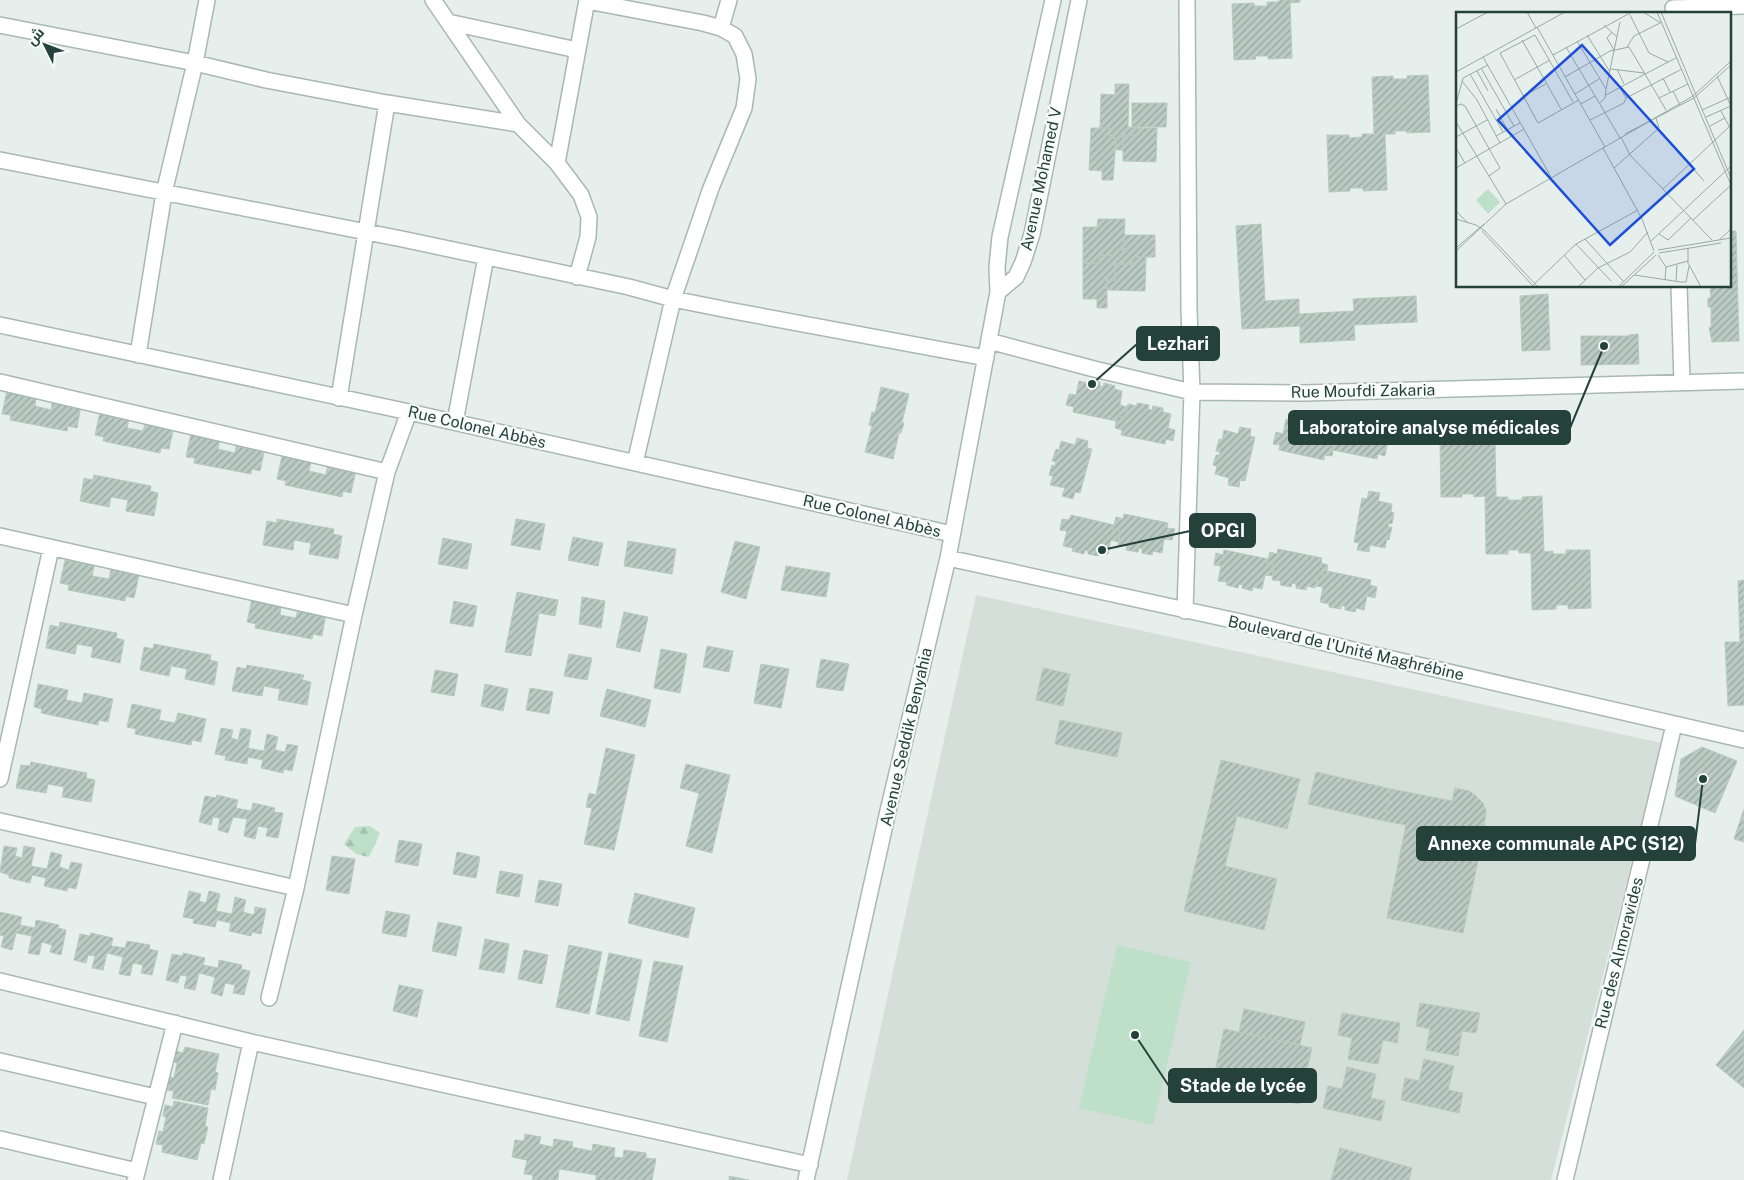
<svg xmlns="http://www.w3.org/2000/svg" width="1744" height="1180" font-family="'Public Sans',Cairo,sans-serif">
  <style>
    .built { fill: #d4dfda }
    .forest { fill: url(#forest-firs) }
    .pitch { fill: #bfe0c8 }
    .building { fill: url(#building-hatch); stroke: #b8c9c2 }
    .lines { fill: none; stroke-linecap: round; stroke-linejoin: round }
    .minor-casing { stroke: #a8b8b2; stroke-width: 18 }
    .minor { stroke: #fff; stroke-width: 15 }
    .labels { text-anchor: middle; dominant-baseline: central; stroke-width: 4.5; stroke-linejoin: round; paint-order: stroke }
    .street-label { font-size: 16px; fill: #24423a; stroke: #f7fbf9 }
    .inset-road { fill: none; stroke: #98aaa4; stroke-width: 1 }
    .view { fill: #1d4ed8; fill-opacity: 0.15; stroke: #1d4ed8; stroke-width: 2.5 }
    .inset-edge { fill: none; stroke: #24423a; stroke-width: 2.5 }
    .leader { fill: none; stroke: #24423a; stroke-width: 2 }
    .callout-dot { fill: #24423a; stroke: #f7fbf9; stroke-width: 2 }
    .callout { fill: #24423a; stroke: #24423a; stroke-width: 2 }
    .callout-label { font-size: 18px; text-anchor: middle; font-weight: bold; fill: #fff }
  </style>
  <defs>
    <pattern id="forest-firs" width="22" height="20" patternUnits="userSpaceOnUse" patternTransform="scale(1.25)"><rect width="22" height="20" fill="#bfe0c8"/><path d="M5 1l3.5 6h-7zM16 11l3.5 6h-7z" fill="#a4c1ad"/></pattern>
    <pattern id="building-hatch" width="6" height="6" patternUnits="userSpaceOnUse" patternTransform="scale(1.25)"><rect width="6" height="6" fill="#bbcac4"/><path d="M-1 1l2-2M0 6l6-6M5 7l2-2" fill="none" stroke="#98a6a0"/></pattern>
  </defs>
  <rect width="100%" height="100%" fill="#e6efeb"/>
  <path class="built" d="M976,595l686,148 -111,437h-704z"/>
  <path class="forest" d="M370,826l10,7 -11,24 -13,-3 -12,-10 11,-17z"/>
  <path class="pitch" d="M1117,945l74,17 -38,163 -74,-17z"/>
  <path class="building" d="M1279,0h21v2l-10,1 2,55 -24,1v-3h-13l1,3 -22,1 -2,-56 22,-1v3h13v-4h12z
    M1428,75l2,57 -23,1v-2h-12v3h-10l2,56 -24,1v-3h-13v3l-21,1 -2,-57h22v3l13,-1v-3h12l-2,-57 21,-1v3h14v-3z
    M1115,84h14l-1,43 11,1v7h-16v15h-7v-12h-6v-10h-10l1,-34 14,1z
    M1132,103h35l-1,24h-34z
    M1091,128h19v10h6l-3,42h-11v-9l-13,-1z
    M1139,128h18l-1,34 -33,-1v-26h16z
    M1098,219h27l-1,31h-8v5h-16l-1,8h-16v-36h14z
    M1261,224l4,77 34,-2v15l55,-3 -1,-12 63,-3 1,26 -63,3 1,15 -55,3v-17l-58,3 -6,-103z
    M1730,231h6l3,110 -27,1 -3,-15 2,1v-21h-3v-9h3l-1,-12h20z
    M1124,235h31v22h-23v7h-17v16h-8v28h-10v-9h-14v-36h16l1,-8h16v-5h8z
    M1132,257h14l-1,34 -38,-1v-10h8v-16h17z
    M1548,294l2,56 -28,1 -2,-55z
    M1638,334l1,30 -58,1v-29h48v-1z
    M1089,380l11,2v4l3,1 1,-4 11,3 -1,3 8,2 -2,14 7,2 -2,10 -8,-1 -1,5 -43,-9 1,-5 -8,-2 3,-11 7,1 3,-14 9,2z
    M881,387l28,7 -7,28 2,1 -3,10h-2l-6,26 -28,-7 7,-26 -3,-1 3,-13 3,1z
    M7,390l29,6 -1,10 16,4 2,-11 28,6 -4,23 -9,-2 -1,5 -57,-11 1,-5 -9,-1z
    M1137,403l12,2 -1,4 4,1 1,-4 10,2v4l8,2 -3,14 7,2 -2,11 -7,-2 -1,5 -44,-9 1,-5 -7,-2 2,-12 8,1 3,-13 9,2z
    M100,412l29,6 -2,10 16,3 3,-10 28,5 -5,23 -8,-1 -1,5 -57,-12 1,-4 -9,-2z
    M1296,418l12,3 -1,3 4,1v-3l11,2 -1,4 9,2 -4,14 8,2 -2,10 -8,-1v5l-45,-10 1,-5 -7,-1 3,-12 7,2 3,-15 9,2z
    M1349,418l12,2 -1,4 4,1 1,-4 10,2v4l8,2 -3,14 7,2 -2,11 -7,-2 -1,5 -44,-9 1,-4 -8,-2 3,-12 7,1 3,-14 9,2z
    M1240,427l11,2 -1,7 5,1 -10,44 -5,-1 -1,7 -11,-2 1,-7 -14,-4 2,-8 -4,-1 3,-10h3l1,-3 -4,-1 3,-12 3,1 2,-10 14,4z
    M191,433l29,6 -2,10 17,4 2,-11 28,6 -5,23 -8,-2 -1,5 -57,-11 1,-5 -9,-1z
    M1077,438l11,3 -1,7 5,1 -12,44 -5,-1 -2,7 -11,-3 3,-8 -15,-3 3,-9 -4,-1 3,-10 3,1 1,-4 -4,-1 4,-12 3,1 2,-9 14,4z
    M1475,440h20l1,57h12v3h14v-3l20,-1 2,56 9,-1v3h13v-4h24l1,58 -23,1v-4h-12v4l-24,1 -1,-57h-12v-3h-11v4h-22l-1,-58 -11,1v-3h-12v3h-21l-1,-55 19,-1v4l16,-1z
    M282,456l29,6 -2,9 17,4 2,-11 28,6 -5,23 -8,-2 -1,6 -57,-12 1,-4 -9,-2z
    M94,475l57,11 -1,5 8,2 -4,23 -28,-5 2,-11 -17,-3 -2,10 -29,-6 4,-23 9,2z
    M1369,491l11,2 -2,8 14,3 -1,8 3,1 -2,11 -3,-1 -1,4h4l-3,13 -2,-1 -2,9 -15,-3 -1,7 -12,-2 2,-7 -5,-1 8,-44 5,1z
    M1124,514l44,9 -1,5 8,1 -3,11 -8,-1 -2,14 -9,-2 -1,4 -10,-2v-4l-3,-1 -1,4 -12,-2 1,-4 -9,-1 3,-14 -8,-1 3,-13 7,2z
    M1071,515l43,10 -1,5 8,1 -3,11 -7,-2 -3,14 -9,-1 -1,3 -10,-2v-3l-3,-1 -1,4 -12,-3 1,-3 -10,-2 4,-15 -7,-1 2,-11 7,1z
    M277,519l57,10 -1,5 9,2 -4,23 -29,-5 2,-11 -17,-3 -1,10 -30,-5 4,-24 10,2z
    M516,519l29,5 -5,26 -29,-5z
    M573,537l30,6 -5,23 -30,-6z
    M443,538l29,6 -5,25 -29,-5z
    M628,541l48,8 -4,25 -48,-8z
    M735,541l25,6 -14,52 -25,-7z
    M1278,549l44,9 -1,5 7,2 -2,10 -8,-1 -3,14 -8,-2 -1,4 -10,-2v-4l-4,-1 -1,4 -11,-2 1,-4 -9,-1 3,-15 -8,-1 3,-12 7,2z
    M1224,550l44,9 -1,5 8,1 -3,11 -7,-1 -3,14 -9,-2 -1,4 -10,-3 1,-3 -4,-1 -1,4 -12,-3 1,-3 -9,-1 3,-15 -7,-1 2,-12 7,2z
    M65,560l29,6 -2,10 17,3 2,-10 28,6 -5,23 -8,-2 -1,5 -57,-11 1,-5 -9,-2z
    M786,566l44,7 -4,24 -45,-7z
    M1327,571l44,9 -1,5 7,2 -2,11 -8,-2 -3,14 -8,-2 -1,4 -10,-2v-4h-4v3l-12,-2v-3l-9,-2 3,-15 -7,-1 2,-12 8,1z
    M1744,580v125l-16,1 -3,-64h15l-2,-61z
    M517,592l41,8 -3,16 -16,-3 -8,43 -26,-4z
    M582,597l23,4 -4,27 -22,-4z
    M252,599l29,6 -1,10 16,3 2,-10 28,5 -4,23 -9,-2 -1,5 -57,-11 1,-4 -9,-2z
    M454,601l23,5 -4,21 -23,-4z
    M624,612l24,5 -8,35 -24,-5z
    M60,622l57,11 -1,5 8,2 -4,23 -29,-6 2,-10 -16,-3 -2,10 -29,-6 4,-23 9,2z
    M154,644l57,11 -1,5 8,2 -4,23 -29,-6 2,-10 -16,-3 -2,10 -29,-6 4,-23 9,2z
    M707,646l26,5 -4,21 -26,-5z
    M661,649l26,5 -7,39 -26,-5z
    M569,654l23,4 -5,22 -23,-4z
    M821,659l28,5 -6,27 -27,-4z
    M761,664l28,5 -8,39 -27,-5z
    M247,665l57,10 -2,5 9,2 -4,23 -29,-5 2,-11 -16,-3 -2,10 -30,-5 5,-24 9,2z
    M1043,668l27,6 -7,32 -27,-6z
    M435,670l23,4 -4,22 -23,-4z
    M38,684l30,6 -2,10 16,3 2,-10 29,6 -5,23 -9,-2 -1,5 -57,-12 1,-4 -8,-2z
    M485,684l23,5 -5,22 -22,-5z
    M530,688l23,4 -4,22 -23,-4z
    M607,689l44,11 -6,27 -45,-11z
    M132,704l29,6 -2,10 16,3 3,-10 28,6 -5,23 -9,-2 -1,5 -56,-11 1,-5 -9,-2z
    M1060,720l62,13 -5,24 -62,-13z
    M221,728l12,2 -2,8 7,2 3,-12 10,2 -3,18 16,3 3,-17 11,3 -3,13 10,2 2,-8 11,2 -6,25 -8,-2 -1,4 -22,-5 2,-8 -15,-3 -1,7 -22,-4 1,-4 -11,-2z
    M1702,747l35,14 -22,52 -40,-17 6,-37z
    M606,748l29,7 -21,95 -30,-6 8,-36 -6,-1 3,-14 7,2z
    M1221,760l79,19 -13,50 -50,-13 -12,50 52,13 -13,51 -80,-19z
    M31,762l56,11 -1,5 9,2 -4,22 -29,-5 2,-10 -16,-3 -2,9 -30,-5 5,-23 9,1z
    M686,764l44,11 -18,78 -26,-7 13,-53 -19,-5z
    M1316,772l75,17 -7,32 -76,-17z
    M1455,788l14,3 6,4 8,8 3,8 -3,25 -20,97 -76,-15 19,-93 -22,-4 7,-32 61,12z
    M217,795l21,5 -2,8 15,3 2,-8 22,5 -1,4 9,1 -5,25 -12,-2 2,-8 -10,-2 -3,13 -11,-3 3,-17 -14,-2 -5,16 -10,-3 2,-12 -7,-1 -2,8 -12,-3 6,-26 11,2z
    M1744,809v33l-10,-3z
    M399,840l23,4 -4,22 -23,-4z
    M4,846l13,2 -2,8 7,2 2,-12 11,2 -4,18 16,3 4,-17 11,3 -3,12 10,3 2,-8 11,2 -6,25 -8,-2 -1,4 -23,-5 2,-8 -14,-3 -2,8 -21,-5v-3l-9,-3z
    M457,852l23,5 -4,21 -23,-4z
    M332,856l23,3 -6,35 -23,-4z
    M500,871l23,4 -4,22 -23,-4z
    M539,880l23,4 -4,22 -23,-4z
    M189,891l12,3 -2,7 7,2 3,-12 11,3 -4,17 16,3 3,-17 11,3 -3,12 11,3 1,-8 11,2 -5,25 -9,-2 -1,4 -22,-5 2,-8 -14,-3 -2,7 -22,-4 1,-4 -11,-2z
    M635,893l60,15 -7,30 -60,-15z
    M386,911l24,4 -4,22 -24,-4z
    M0,912l22,5 -2,8 15,3 1,-8 23,5 -1,3 8,2 -5,25 -11,-3 2,-7 -10,-3 -3,13 -11,-2 4,-17 -16,-3 -4,17 -11,-3 3,-11 -4,-1z
    M438,922l24,5 -6,29 -24,-5z
    M91,933l22,5 -2,8 14,2 2,-7 23,4 -1,4 9,2 -6,24 -11,-2 2,-8 -10,-2 -3,13 -11,-2 4,-17 -16,-4 -4,17 -11,-2 3,-12 -7,-1 -2,8 -12,-3 6,-26 10,2z
    M485,939l24,5 -5,29 -25,-4z
    M569,945l33,7 -13,62 -33,-7z
    M524,950l24,5 -6,29 -24,-5z
    M183,953l22,5 -2,7 15,3 1,-8 23,5 -1,4 9,2 -6,24 -11,-2 2,-8 -10,-2 -3,13 -11,-3 4,-16 -16,-4 -4,17 -11,-2 3,-12 -7,-1 -2,8 -12,-3 6,-26 11,2z
    M609,953l33,7 -13,61 -33,-7z
    M654,961l29,5 -16,76 -28,-6z
    M399,985l24,5 -6,27 -24,-6z
    M1420,1003l60,10 -4,20 -14,-2 -4,25 -32,-6 4,-21 -14,-3z
    M1244,1009l61,13 -5,23 -61,-13z
    M1342,1013l58,10 -3,20 -14,-3 -5,24 -30,-5 4,-21 -14,-3z
    M1224,1029l88,19 -13,56 -87,-18z
    M1744,1030v58l-28,-23z
    M185,1047l34,7 -4,18 3,1 -3,17 -4,-1 -3,16 -36,-7 2,-7 -7,-1 3,-13 4,1 3,-15 -3,-1 2,-11 7,2z
    M1424,1059l30,7 -6,24 15,3 -4,20 -58,-13 4,-22 14,3z
    M1347,1067l29,7 -5,24 14,3 -4,20 -58,-13 5,-22 14,3z
    M174,1101l34,7 -3,18 3,1 -4,17 -3,-1 -4,17 -35,-8 1,-7 -7,-1 3,-13 4,1 3,-15 -3,-1 2,-11 8,2z
    M525,1134l16,3 -2,7 14,3 1,-8 19,3 -1,5 20,4 1,-7 22,4 -1,9 9,1 1,-8 22,3v5l10,1 -4,21h-56v-5l-37,-6 -1,11h-26l1,-5 -9,-1 3,-14 -15,-3 3,-17 9,1z
    M1340,1148l72,20 -3,12h-78z
    M729,1176l20,4h-20z"/>
  <g class="lines">
    <defs>
      <path id="minor" d="M433,0l85,124
        M587,1l116,22 18,5 14,8 9,18 4,25 -4,29 -33,80 -38,111 -38,164
        M1673,8l71,-2
        M448,22l129,28
        M0,25l195,38 71,17 121,23 131,21 39,39 24,32 8,22 -1,20 -11,40
        M721,28l8,-28
        M0,160l402,79 227,48 44,12 55,11 258,48
        M557,163l30,-163
        M1679,286l3,97
        M998,292l18,-15 7,-15 9,-28 47,-234
        M0,325l409,87 543,122
        M989,341l105,28 98,23 112,1 440,-12
        M138,355l26,-162 31,-130 12,-63
        M0,382l387,90
        M339,398l48,-295
        M455,422l31,-165
        M0,536l354,79
        M948,558l293,64 112,28 391,90
        M1185,611l7,-219 -3,-82 -2,-310
        M0,779l51,-231
        M0,821l296,67 58,-273 33,-143 22,-60
        M0,981l251,61 559,123
        M269,998l27,-110
        M0,1061l155,36
        M0,1139l137,32
        M135,1180l40,-157
        M221,1180l30,-138
        M806,1180l82,-369 60,-253 50,-266 -1,-25 3,-30 53,-237
        M1565,1180l109,-455"/>
    </defs>
    <use href="#minor" class="minor-casing"/>
    <use href="#minor" class="minor"/>
  </g>
  <g class="labels">
    <g class="street-label">
      <text transform="translate(1041 179) rotate(-78)">Avenue Mohamed V</text>
      <text transform="translate(1363 391) rotate(-1)">Rue Moufdi Zakaria</text>
      <text transform="translate(477 427) rotate(13)">Rue Colonel Abbès</text>
      <text transform="translate(872 516) rotate(13)">Rue Colonel Abbès</text>
      <text transform="translate(1346 648) rotate(13)">Boulevard de l'Unité Maghrébine</text>
      <text transform="translate(906 737) rotate(-77)">Avenue Seddik Benyahia</text>
      <text transform="translate(1619 953) rotate(-76)">Rue des Almoravides</text>
    </g>
  </g>
  <g transform="translate(1456 12)">
    <rect width="275" height="275" fill="#e6efeb"/>
    <path d="M32,177l12,13 -12,12 -12,-14z" fill="#bfe0c8"/>
    <path class="inset-road" d="M71,0l9,16M187,0l18,11M201,0l74,173M205,0l70,166M174,3l19,38 19,9M148,13l13,12M81,15l68,120M0,17l32,-17M156,20l-5,6 7,12M131,23l23,37M66,28l39,69M121,29l29,48 -1,9 -5,5M110,35l54,91M171,35l7,-11 26,-13M97,43l79,-43M27,45l68,120M25,56l33,58M155,57l33,4M161,57l7,15M21,59l11,20M0,60l109,-60M14,62l33,58M261,64l14,30M109,65l45,-26 19,-4 16,27 -39,21M207,66l7,14M58,68l36,-20M6,69l15,19 23,43M150,77l14,-67M217,79l7,14M119,82l24,-15M67,84l23,-12M170,86l56,-29M203,86l29,-14M117,90l-38,-67 -35,18 38,70 41,-23M0,92l7,-26 25,-13M125,92l14,-8M0,94l5,-2 4,2 35,62 -11,8M40,97l11,20M210,98l-21,-36 31,-16M246,98l29,-13M265,99l8,15M250,105l25,-11M134,108l34,-17 2,-5 -7,-12M0,110l50,82M254,114l15,-8M169,122l69,-36 37,-33M40,124l24,-13M0,125l31,-17M165,125l9,18 82,85M0,136l9,15M147,136l39,71 12,32M233,152l15,17M0,156l68,-39M158,156l45,-40 -3,-10M207,177l68,-64M0,199l11,11M0,207l20,6M237,208l38,-35M20,213l9,6 53,56M26,219l52,56M203,222l9,6 23,-22M129,227l38,42M263,228l12,-11M195,229l80,-75M120,232l35,37M0,236l28,-24M232,236v15l13,24M202,238l73,-12M0,239l50,-47 187,-108 38,-35M203,241l62,-10M108,243l21,25M202,243l8,12 -1,13M210,255l22,-6M178,263l47,7M220,269l1,-16M225,270h5l3,-16M75,275l45,-43 62,-34M122,275l20,-19 32,-16 18,-20M162,275l36,-35M165,275l35,-32"/>
    <path class="view" d="M126,33l112,124 -84,76 -112,-125z"/>
    <rect width="275" height="275" class="inset-edge"/>
  </g>
  <path class="leader" d="M1092 384L1137 344M1604 346L1570 428M1102 550L1190 531M1703 779L1695 844M1135 1035L1169 1086"/>
  <g class="callout-dot">
    <circle cx="1092" cy="384" r="5"/>
    <circle cx="1604" cy="346" r="5"/>
    <circle cx="1102" cy="550" r="5"/>
    <circle cx="1703" cy="779" r="5"/>
    <circle cx="1135" cy="1035" r="5"/>
  </g>
  <g class="callout">
    <rect x="1137" y="327" width="82" height="33" rx="5"/>
    <rect x="1289" y="411" width="281" height="33" rx="5"/>
    <rect x="1190" y="514" width="65" height="33" rx="5"/>
    <rect x="1417" y="827" width="278" height="33" rx="5"/>
    <rect x="1169" y="1069" width="147" height="33" rx="5"/>
  </g>
  <g class="callout-label">
    <text x="1178" y="350">Lezhari</text>
    <text x="1429" y="434">Laboratoire analyse médicales</text>
    <text x="1223" y="537">OPGI</text>
    <text x="1556" y="850">Annexe communale APC (S12)</text>
    <text x="1243" y="1092">Stade de lycée</text>
  </g>
  <g transform="translate(45 45) rotate(312)" stroke="#f7fbf9" stroke-width="4" paint-order="stroke">
  <path d="M0-4L9 19L0 12L-9 19Z" fill="#24423a"/>
  <text y="-8" font-size="14" font-weight="bold" text-anchor="middle" fill="#24423a">ش</text>
  </g>
</svg>
